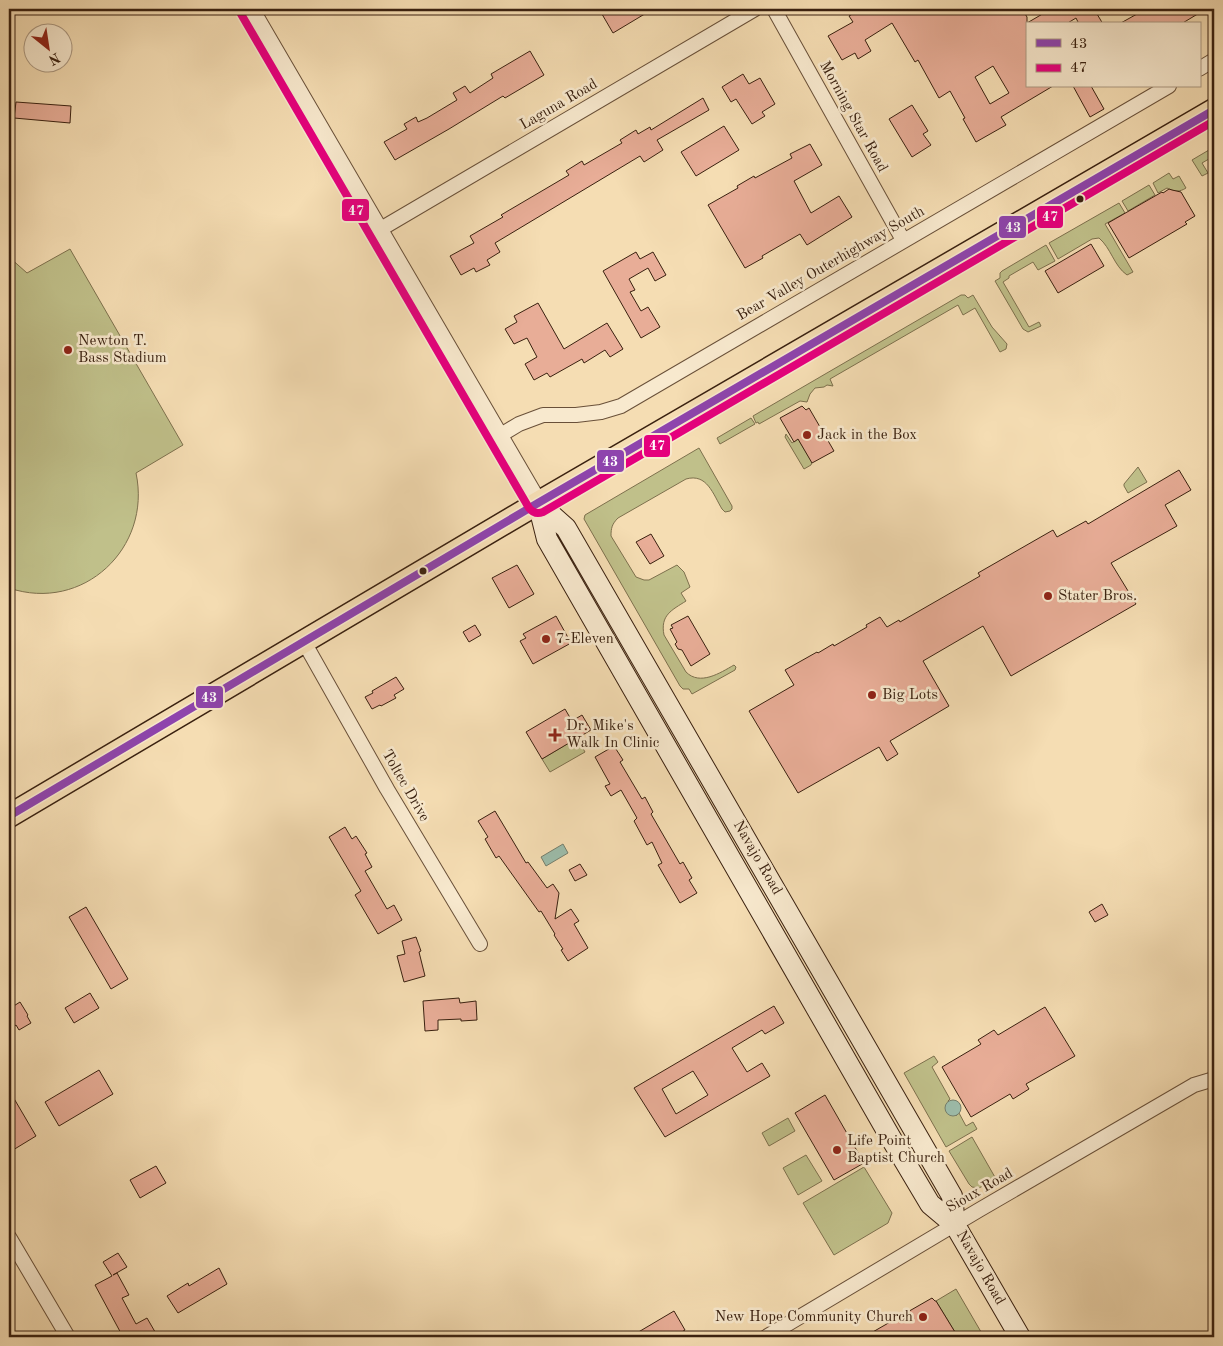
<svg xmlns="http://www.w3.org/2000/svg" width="1223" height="1346" font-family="'Old Standard TT',serif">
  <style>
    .green { fill: #c0c08a; stroke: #7d704d }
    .water { fill: #9cbcaa; stroke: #757e6c }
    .building { fill: #e8ad97; stroke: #3a2110; fill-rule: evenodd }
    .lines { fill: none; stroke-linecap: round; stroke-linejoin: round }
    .minor-casing { stroke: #695039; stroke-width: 16 }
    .tertiary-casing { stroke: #695039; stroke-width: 20 }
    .secondary-casing { stroke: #3a2110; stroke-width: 22 }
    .primary-casing { stroke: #3a2110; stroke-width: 25 }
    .minor { stroke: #f8e9ce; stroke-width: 14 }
    .tertiary { stroke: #f8e9ce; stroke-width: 18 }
    .secondary { stroke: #f8e9ce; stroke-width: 20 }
    .primary { stroke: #f5ddb3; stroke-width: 22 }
    .bus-1-casing { stroke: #f8e9ce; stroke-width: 11 }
    .bus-2-casing { stroke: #f8e9ce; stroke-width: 11 }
    .bus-1 { stroke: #8e44ad; stroke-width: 8 }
    .bus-2 { stroke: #e5007d; stroke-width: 8 }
    .bus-dot { fill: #3a2110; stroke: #f8e9ce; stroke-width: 2 }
    .poi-dot { fill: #8f2418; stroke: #f8e9ce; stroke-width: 2 }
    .labels { text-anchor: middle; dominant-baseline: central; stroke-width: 5; stroke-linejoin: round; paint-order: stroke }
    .street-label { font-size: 15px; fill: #3a2110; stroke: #f8e9ce }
    .poi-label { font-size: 15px; fill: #3a2110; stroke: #f8e9ce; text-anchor: start }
    .line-badge { stroke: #f8e9ce; stroke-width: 2 }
    .badge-label { font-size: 14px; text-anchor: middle; font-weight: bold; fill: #fff }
  </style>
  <rect width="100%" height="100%" fill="#f5ddb3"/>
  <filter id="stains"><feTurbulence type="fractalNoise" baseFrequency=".004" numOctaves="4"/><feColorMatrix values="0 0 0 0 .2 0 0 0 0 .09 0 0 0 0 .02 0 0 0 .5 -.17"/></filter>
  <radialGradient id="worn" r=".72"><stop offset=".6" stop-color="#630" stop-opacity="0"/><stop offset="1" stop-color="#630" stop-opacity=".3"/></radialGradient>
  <path class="green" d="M1214,147v9l-12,7 6,10 -6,3 -10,-16z
    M1169,173l4,6 6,-3 7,12c-6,4 -12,4 -19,0l-9,5 -5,-10z
    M1149,185l6,10 -27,16 -6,-10z
    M1119,203l6,10 -20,11 28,48 -6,3c-13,-9 -16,-27 -28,-37l-7,1 -34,20 -9,-16z
    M1046,245l9,16 -17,9 -5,-8 -24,14v2l-6,4 26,45 10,-5 2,4 -13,6 -5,-3 -28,-48 5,-3v-5l2,-2z
    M70,249l113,196 -47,28c16,75 -53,140 -127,115v-331l18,16z
    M961,295h4l3,3 5,-3 19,32 15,17 -1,5 -6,3 -25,-44 -12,7 -5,-10 -128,74 3,7 -6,-1 -3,2 -9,1 -5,6 -3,8 -7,-1 -41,23 -1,-2 -2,1 -3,-7z
    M751,418l4,6 -35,20 -3,-6z
    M786,434l6,9 6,-4 14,23 -1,3 -7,4 -19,-32z
    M699,448l33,58v3l-2,2 -5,1 -3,-3c-9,-15 -15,-36 -36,-30l-68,39c-6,6 -7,10 -7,18l25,41 8,3h5l28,-15 7,7 6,15 -9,6 5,8c-14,9 -26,14 -22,34l22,37c14,14 34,1 48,-7l2,2 -1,3 -43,24 -3,-5h-6l-3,-3 -96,-167 1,-4z
    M1138,467l9,15 -19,11 -4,-7v-2z
    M577,738l8,14 -35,20 -8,-13z
    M934,1056l4,6 -6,5 18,32 -2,2 8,15 3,-3 7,13 7,-4 4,7 -31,18 -42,-74z
    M788,1118l7,13 -26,15 -7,-13z
    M972,1137l24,42 -17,9 -7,-1 -3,-3 -20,-33z
    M806,1155l16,26 -24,14 -15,-27z
    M864,1167l28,46 -4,10 -54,32 -31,-52z
    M956,1289l28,48h-26l-22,-36z"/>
  <path class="water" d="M563,844l5,9 -22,13 -5,-9z
    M945 1108a8 8 0 1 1 16 0a8 8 0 1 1-16 0Z"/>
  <path class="building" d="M599,9h54l-40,24z
    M861,9h161l5,8v6l24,-14h43l9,15h-24l-3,-6 -10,6h-39v62h26l-52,31 5,8 -30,17 -13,-23 2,-1 -15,-27 -11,7 -21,-38 -3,2 -23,-39 -27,17 6,11 -13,8 -3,-6 -13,7 -14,-24 25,-14 -4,-6zM993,66l16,27 -19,11 -15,-27z
    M1146,9h60l-25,15h-62z
    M530,51l14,24 -39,23 -2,-2 -54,33 -54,31 -11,-18 23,-13 -3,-5 12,-7 2,5 9,-4 30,-18 -4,-7 12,-7 5,7 23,-15 -2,-4z
    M743,74l6,10 11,-6 15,26 -13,8 3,4 -13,8 -16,-25 -5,3 -9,-15z
    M1073,86h18l13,23 -14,8z
    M703,98l6,12 -52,30 6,10 -19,12 -4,-6 -145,87 5,9 -13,8 3,5 -14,7 -2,-4 -13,7 -11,-19 24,-13 -4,-7 33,-19 -2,-2 68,-40 -3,-4 16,-10 2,4 38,-22 -2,-3 16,-10 2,4 12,-7 1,3z
    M16,102l55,4 -1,17 -56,-5z
    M912,105l16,26 -5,3 8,11 -19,12 -23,-38z
    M724,126l15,24 -43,26 -15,-24z
    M810,144l12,21 -28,16 17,32 28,-17 13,21 -45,28 -7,-11 -38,22 1,2 -18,10 -37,-63 30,-17 -1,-2 17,-10 1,2 37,-20 -2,-4z
    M1169,189l3,1 9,2 14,24 -10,6 2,2 -58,34 -21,-35 54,-31 1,1z
    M1091,244l13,22 -46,27 -13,-22z
    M636,252l4,7 13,-7 13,23 -11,6 -7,-13 -19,11 6,11 -5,2 11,19 7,-4 12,20 -19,11 -38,-67z
    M538,303l26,46 43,-26 16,26 -13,8 -5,-7 -21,13 -2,-4 -32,18 -3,-4 -13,7 -9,-16 12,-7 -10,-19 -13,6 -9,-15 12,-7 -3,-6z
    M802,406l4,4 3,-2 25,43 -22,12 -14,-24 -4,3 -14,-24z
    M1179,470l12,20 -26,15 12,21 -66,37 25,41 -125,72 -28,-50 -60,35 26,45 -59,35 8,13 -11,7 -8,-14 -81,46 -49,-82 45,-26 -9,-15 32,-18 1,1 15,-9 1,2 33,-19 -1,-2 14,-8 7,10 12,-7 1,2 80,-46 -2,-3 75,-43 4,7 29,-16 2,3z
    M651,534l13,22 -14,8 -14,-22z
    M517,565l17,29 -25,14 -17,-30z
    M556,616l15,27 -38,21 -13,-23 6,-3 -3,-4z
    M688,616l22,38 -19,12 -9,-16 -4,-1 -3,-5 2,-2 -7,-13 3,-1 -2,-3z
    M475,625l6,10 -12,7 -6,-10z
    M396,677l8,12 -10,6 2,3 -15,8 -1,-1 -8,4 -7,-12 8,-4 -1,-2z
    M565,709l7,12 10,-6 9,15 -49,29 -16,-27z
    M614,746l9,14 -3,2 22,37 3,-2 8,15 -2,2 29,50 3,-2 9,16 -3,2 8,13 -17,10 -22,-38 4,-2 -10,-21 -5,3 -13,-24 3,-3 -16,-28 -10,6 -6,-10 5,-2 -15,-27z
    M495,811l31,52 2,-1 19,26 6,-4 6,9 -4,26 16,-10 8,12 -5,3 14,24 -20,13 -7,-11 2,-1 -9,-14 1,-1 -14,-23 -2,1 -40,-56 -3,2 -11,-19 3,-2 -10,-16z
    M345,827l7,12 4,-3 11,17 -2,1 7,13 -7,4 22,38 7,-4 8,15 -24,14 -23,-39 6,-4 -32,-54z
    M580,864l7,11 -12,6 -6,-11z
    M1102,904l6,11 -13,7 -6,-10z
    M86,907l42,72 -17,10 -42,-72z
    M416,937l5,14 -2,1 6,24 -21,6 -7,-26 8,-2 -3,-13z
    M90,993l9,15 -25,15 -9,-15z
    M459,998l1,5 16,-2 1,19 -16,1v-2l-23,1v10l-13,1 -2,-30z
    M20,1002l8,13 -1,1 4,7 -12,7 -3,-5 -7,5v-21z
    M774,1006l10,17 -19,11 -3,-4 -30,18 15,24 15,-9 8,13 -105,61 -31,-49zM693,1071l15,24 -32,19 -14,-25z
    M1045,1007l30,49 -49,28 3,5 -16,10 -3,-5 -39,23 -29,-50 39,-23 -3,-4 16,-10 4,5z
    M99,1070l14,24 -54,32 -14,-24z
    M9,1090l27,46 -23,14 -4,-6z
    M825,1095l39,68 -30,17 -39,-67z
    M156,1166l10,17 -26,15 -10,-18z
    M118,1253l9,14 -14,8 4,-2 12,22 -7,3 14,26 11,-6 11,19h-35l-28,-52 17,-9 -9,-14z
    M219,1268l8,16 -49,29 -11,-17 21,-13 1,3z
    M932,1298l3,3h1l22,36h-40l-3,-5 -8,5h-43z
    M674,1311l11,19 -12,7h-43z"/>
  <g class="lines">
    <defs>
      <path id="minor" d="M774,9l129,231
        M1199,69l15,-9
        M379,230l376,-221
        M499,436l20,-12 24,-9h33l25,-3 20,-6 548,-320
        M304,642l83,147 93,155
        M9,1237l59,100
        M766,1337l213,-127 215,-125 20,-6"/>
      <path id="tertiary" d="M250,9l288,494"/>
      <path id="secondary" d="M538,503l9,36 345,601 38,64 25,21 65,112
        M538,503l28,25 386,668 3,29"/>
      <path id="primary" d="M9,816l529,-313 676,-393"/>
    </defs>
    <use href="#minor" class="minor-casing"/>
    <use href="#tertiary" class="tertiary-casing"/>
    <use href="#secondary" class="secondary-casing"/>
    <use href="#primary" class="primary-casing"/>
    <use href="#minor" class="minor"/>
    <use href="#tertiary" class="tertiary"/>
    <use href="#secondary" class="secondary"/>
    <use href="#primary" class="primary"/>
    <defs>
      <path id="bus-1" d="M9,816l529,-313 676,-393"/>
      <path id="bus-2" d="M241,14l288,494c4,5 9,6 14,4l671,-391"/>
    </defs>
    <use href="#bus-1" class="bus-1-casing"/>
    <use href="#bus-2" class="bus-2-casing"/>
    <use href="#bus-1" class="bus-1"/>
    <use href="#bus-2" class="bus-2"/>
  </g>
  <g class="bus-dot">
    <circle cx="1080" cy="199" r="4.5"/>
    <circle cx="423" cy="571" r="4.5"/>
  </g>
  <g class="poi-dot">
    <circle cx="68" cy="350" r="5"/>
    <circle cx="807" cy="435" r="5"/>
    <circle cx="1048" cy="596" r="5"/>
    <circle cx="546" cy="639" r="5"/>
    <circle cx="872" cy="695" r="5"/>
    <path d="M552.5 727.5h5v5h5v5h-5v5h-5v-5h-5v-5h5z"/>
    <circle cx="837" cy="1150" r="5"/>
    <circle cx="923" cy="1317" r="5"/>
  </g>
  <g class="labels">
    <g class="street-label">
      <text transform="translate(559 105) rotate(-30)">Laguna Road</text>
      <text transform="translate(853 117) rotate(61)">Morning Star Road</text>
      <text transform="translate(831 264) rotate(-30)">Bear Valley Outerhighway South</text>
      <text transform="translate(405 786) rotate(60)">Toltec Drive</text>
      <text transform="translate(757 858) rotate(60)">Navajo Road</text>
      <text transform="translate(980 1191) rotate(-30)">Sioux Road</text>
      <text transform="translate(980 1268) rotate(60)">Navajo Road</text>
    </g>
    <g class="poi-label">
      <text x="78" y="341">Newton T.<tspan x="78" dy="17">Bass Stadium</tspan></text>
      <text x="817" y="435">Jack in the Box</text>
      <text x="1058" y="596">Stater Bros.</text>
      <text x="556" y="639">7-Eleven</text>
      <text x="882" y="695">Big Lots</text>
      <text x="566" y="726">Dr. Mike's<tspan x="566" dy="17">Walk In Clinic</tspan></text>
      <text x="847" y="1141">Life Point<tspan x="847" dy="17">Baptist Church</tspan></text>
      <text x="913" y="1317" text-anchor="end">New Hope Community Church</text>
    </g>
  </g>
  <g class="line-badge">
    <rect x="341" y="198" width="29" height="24" rx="5" fill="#e5007d"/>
    <rect x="1036" y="205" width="28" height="24" rx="5" fill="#e5007d"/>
    <rect x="998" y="215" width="29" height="24" rx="5" fill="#8e44ad"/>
    <rect x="643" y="434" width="28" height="24" rx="5" fill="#e5007d"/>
    <rect x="596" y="449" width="29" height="24" rx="5" fill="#8e44ad"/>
    <rect x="195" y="685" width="29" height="24" rx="5" fill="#8e44ad"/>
  </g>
  <g class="badge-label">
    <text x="356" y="215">47</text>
    <text x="1050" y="221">47</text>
    <text x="1013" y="232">43</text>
    <text x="657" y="450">47</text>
    <text x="610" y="466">43</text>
    <text x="209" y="702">43</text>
  </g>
  <rect width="1223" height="1346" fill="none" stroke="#f5ddb3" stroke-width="30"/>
  <rect x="10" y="10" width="1203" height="1326" fill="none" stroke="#3a2110" stroke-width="2.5"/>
  <rect x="15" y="15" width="1193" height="1316" fill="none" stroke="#3a2110"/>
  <rect x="1026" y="22" width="175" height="65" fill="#f8e9ce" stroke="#ac9982"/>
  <rect x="1036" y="39" width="25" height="8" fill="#8e44ad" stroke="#ac9982"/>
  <text x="1070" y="48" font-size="15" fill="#3a2110">43</text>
  <rect x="1036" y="64" width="25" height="8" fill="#e5007d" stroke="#ac9982"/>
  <text x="1070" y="72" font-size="15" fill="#3a2110">47</text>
  <g transform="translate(48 48) rotate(150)"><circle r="24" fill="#f8e9ce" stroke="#ac9982"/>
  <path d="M0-4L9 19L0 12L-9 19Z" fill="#8f2418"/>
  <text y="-8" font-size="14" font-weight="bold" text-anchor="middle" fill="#3a2110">N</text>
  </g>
  <rect width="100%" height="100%" filter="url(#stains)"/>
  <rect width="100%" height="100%" fill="url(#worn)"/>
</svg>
